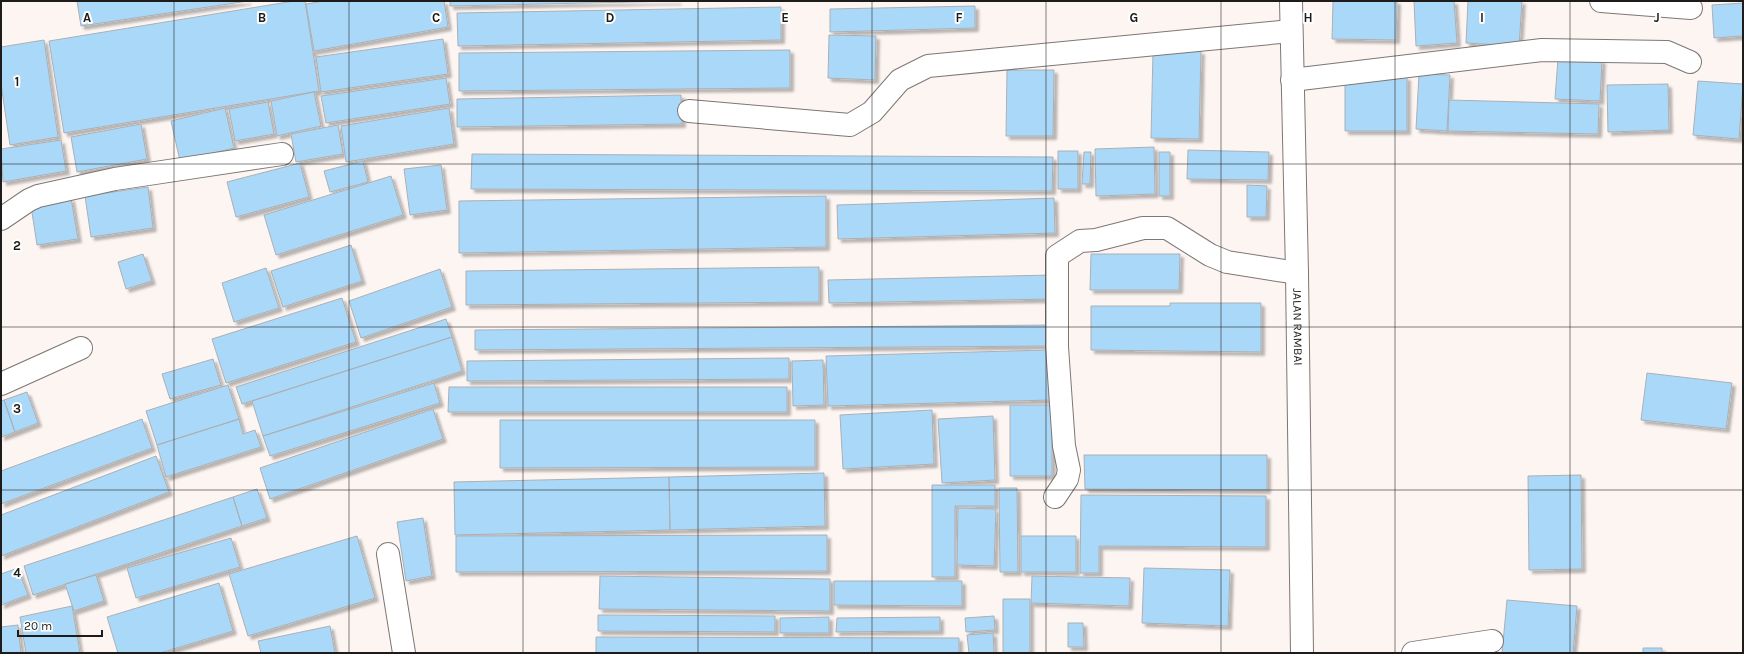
<svg xmlns="http://www.w3.org/2000/svg" width="1744" height="654" font-family="Karla,sans-serif">
  <style>
    .building { fill: #aad8f9; stroke: #aab0b5; filter: url(#shadow) }
    .lines { fill: none; stroke-linecap: round; stroke-linejoin: round }
    .minor-casing { stroke: #7d7674; stroke-width: 24 }
    .minor { stroke: #fff; stroke-width: 22 }
    .grid { fill: none; stroke: #1e1c1b; stroke-width: 1; stroke-opacity: 0.55 }
    .labels { text-anchor: middle; dominant-baseline: central; stroke-width: 4; stroke-linejoin: round; paint-order: stroke }
    .street-label { font-size: 12px; fill: #1e1c1b; stroke: #fff }
    .grid-label { font-size: 13px; text-anchor: middle; font-weight: bold; fill: #1e1c1b; stroke: #fff; stroke-width: 4; stroke-linejoin: round; paint-order: stroke }
  </style>
  <defs>
    <filter id="shadow"><feDropShadow dx="3.5" dy="3.5" stdDeviation="1" flood-color="#0004"/></filter>
  </defs>
  <rect width="100%" height="100%" fill="#fdf5f2"/>
  <path class="building" d="M77,1h171l-167,25z
    M294,1h11l14,90 -255,42 -15,-92z
    M324,1h120l4,26 -134,24 -8,-47z
    M450,1h228l-228,5z
    M1333,1h64l-1,39 -64,-1z
    M1414,1h40l3,42 -41,3z
    M1468,1h54l-3,45 -53,-3z
    M1743,3v33l-29,2 -2,-33z
    M975,6v22l-145,4v-23z
    M781,7v33l-323,6 -1,-33z
    M829,35l47,1 -1,44 -47,-2z
    M443,39l5,35 -127,18 -5,-35z
    M44,40l14,97 -48,8 -9,-61v-37z
    M790,50v38l-331,3v-38z
    M1153,51h48l-2,88 -48,-1z
    M1558,58l44,2 -2,41 -45,-2z
    M1007,70h47l-1,66h-47z
    M1419,74l31,1 -3,56 -31,-2z
    M1407,77v54h-62v-53z
    M446,78l4,26 -124,19 -5,-27z
    M1698,81l45,3 -4,55 -46,-4z
    M1668,84l1,46 -61,2 -1,-47z
    M314,92l7,34 -44,10 -6,-35z
    M681,95l1,29 -225,3v-28z
    M1449,100l150,4 -1,30 -150,-3z
    M268,102l6,32 -39,7 -6,-32z
    M225,108l9,40 -54,13 -9,-40z
    M449,108l5,36 -108,18 -5,-36z
    M141,124l6,35 -70,13 -6,-35z
    M338,125l5,29 -47,8 -5,-28z
    M61,140l5,31 -63,11 -2,-33z
    M1154,147l1,47 -59,2 -1,-47z
    M1188,150l81,2 -1,28 -81,-1z
    M1058,151h20v38h-20z
    M1084,152h7l-1,32h-8z
    M1159,152h11v44h-11z
    M472,154l581,3 -1,34 -581,-2z
    M363,161l5,21 -38,10 -6,-21z
    M300,163l9,34 -73,20 -9,-35z
    M441,165l6,45 -37,5 -6,-46z
    M391,176l12,39 -127,40 -12,-40z
    M1247,185l20,1 -1,31h-19z
    M148,187l5,41 -62,9 -6,-41z
    M826,196v51l-367,6v-52z
    M71,198l7,41 -41,6 -6,-39z
    M1054,198l1,35 -217,6 -1,-34z
    M351,245l11,36 -79,26 -12,-36z
    M143,254l9,27 -26,8 -8,-27z
    M1091,254h89l-1,36h-89z
    M819,267v35l-353,3v-34z
    M266,268l13,40 -45,14 -12,-39z
    M440,269l12,38 -91,31 -12,-37z
    M1052,275v24l-223,4 -1,-23z
    M342,298l14,44 -130,41 -14,-44z
    M1170,303h91v49l-170,-2v-44h79z
    M446,319l6,18 -210,67 -6,-17z
    M1053,325v21l-578,4v-20z
    M452,337l10,34 -199,65 -11,-35z
    M1049,350l1,50 -222,6 -2,-50z
    M789,358v21l-322,2v-20z
    M213,359l8,26 -51,14 -8,-25z
    M823,360l1,45 -31,1 -1,-45z
    M1647,373l85,10 -6,46 -85,-9z
    M434,383l6,20 -170,53 -7,-20z
    M228,385l11,34 -82,26 -11,-34z
    M449,387h338v25h-339z
    M27,392l11,31 -23,9 -11,-32z
    M4,400l11,32 -14,5v-36z
    M1010,405h42v71h-42z
    M433,409l10,30 -173,60 -10,-31z
    M932,410l2,54 -91,5 -3,-54z
    M993,416l2,64 -53,3 -4,-64z
    M142,419l10,29 -151,56v-33z
    M239,419l4,15 12,-4 6,17 -95,30 -9,-32z
    M500,420h315v47l-315,1z
    M1084,455h183v35l-182,-1z
    M156,456l13,36 -168,64v-41z
    M824,473l1,53 -155,4 -1,-53z
    M1581,475l1,94 -53,1 -1,-94z
    M669,477l1,53 -215,5 -1,-53z
    M932,485h63v21h-40v71h-23z
    M999,488h18l1,84h-18z
    M257,489l10,29 -25,8 -9,-29z
    M1081,495l185,1v51l-167,-1v27h-19z
    M233,497l9,29 -209,69 -9,-29z
    M958,508l38,1 -2,57 -37,-1z
    M423,518l9,58 -26,5 -9,-59z
    M827,535v36l-371,1v-36z
    M357,536l18,62 -127,38 -19,-62z
    M1021,536h55v36h-55z
    M231,538l9,29 -104,31 -9,-30z
    M18,568l10,27 -27,10v-31z
    M1144,568l86,2 -2,56 -86,-3z
    M96,575l8,26 -30,10 -9,-27z
    M600,576l230,3v32l-231,-2z
    M1032,576l98,2 -1,28 -98,-3z
    M834,581h128v25l-128,-1z
    M219,583l14,48 -73,22h-42l-11,-36z
    M1003,599h27v54h-27z
    M1507,600l70,6 -4,47h-71z
    M72,606l8,47h-54l-6,-36z
    M598,615l177,1v16l-177,-1z
    M994,616l1,14 -29,2 -1,-14z
    M829,617v16h-49v-15z
    M940,617v14l-104,1 1,-14z
    M1068,623h15l1,24h-16z
    M18,625l3,28h-20v-26z
    M330,626l5,27h-74l-3,-12z
    M993,633l1,20h-25l-2,-18z
    M596,637l363,1v15h-363z
    M1643,648h19v5h-19z"/>
  <g class="lines">
    <defs>
      <g id="minor">
        <path id="s1" d="M1291,1l6,272 5,380"/>
        <path d="M1601,1l90,7"/>
        <path d="M1292,80l250,-30 125,2 23,10"/>
        <path d="M689,111l161,14 22,-13 28,-32 28,-14 363,-35"/>
        <path d="M1,219l28,-19 9,-4 77,-17 167,-25"/>
        <path d="M1,384l80,-36"/>
        <path d="M1055,497l12,-18 2,-9 -5,-24 -7,-99v-91l23,-15 16,-1 47,-12h24l43,27 17,7 70,11"/>
        <path d="M388,554l16,99"/>
        <path d="M1413,653l79,-12"/>
      </g>
    </defs>
    <use href="#minor" class="minor-casing"/>
    <use href="#minor" class="minor"/>
  </g>
  <path class="grid" d="M174,1v652M349,1v652M523,1v652M698,1v652M872,1v652M1046,1v652M1221,1v652M1395,1v652M1570,1v652M1,164h1742M1,327h1742M1,490h1742"/>
  <g class="labels">
    <g class="street-label">
      <text stroke="none"><textPath href="#s1" startOffset="326">JALAN RAMBAI</textPath></text>
    </g>
  </g>
  <g class="grid-label">
    <text x="87" y="22">A</text>
    <text x="262" y="22">B</text>
    <text x="436" y="22">C</text>
    <text x="610" y="22">D</text>
    <text x="785" y="22">E</text>
    <text x="959" y="22">F</text>
    <text x="1134" y="22">G</text>
    <text x="1308" y="22">H</text>
    <text x="1482" y="22">I</text>
    <text x="1657" y="22">J</text>
    <text x="17" y="86">1</text>
    <text x="17" y="250">2</text>
    <text x="17" y="413">3</text>
    <text x="17" y="577">4</text>
  </g>
  <rect width="1744" height="654" fill="none" stroke="#1e1c1b" stroke-width="4"/>
  <path d="M18 630v6h84v-6" fill="none" stroke="#1e1c1b" stroke-width="2"/>
  <text x="24" y="630" font-size="12" fill="#1e1c1b" stroke="#ffffff" stroke-width="3" paint-order="stroke">20 m</text>
</svg>
